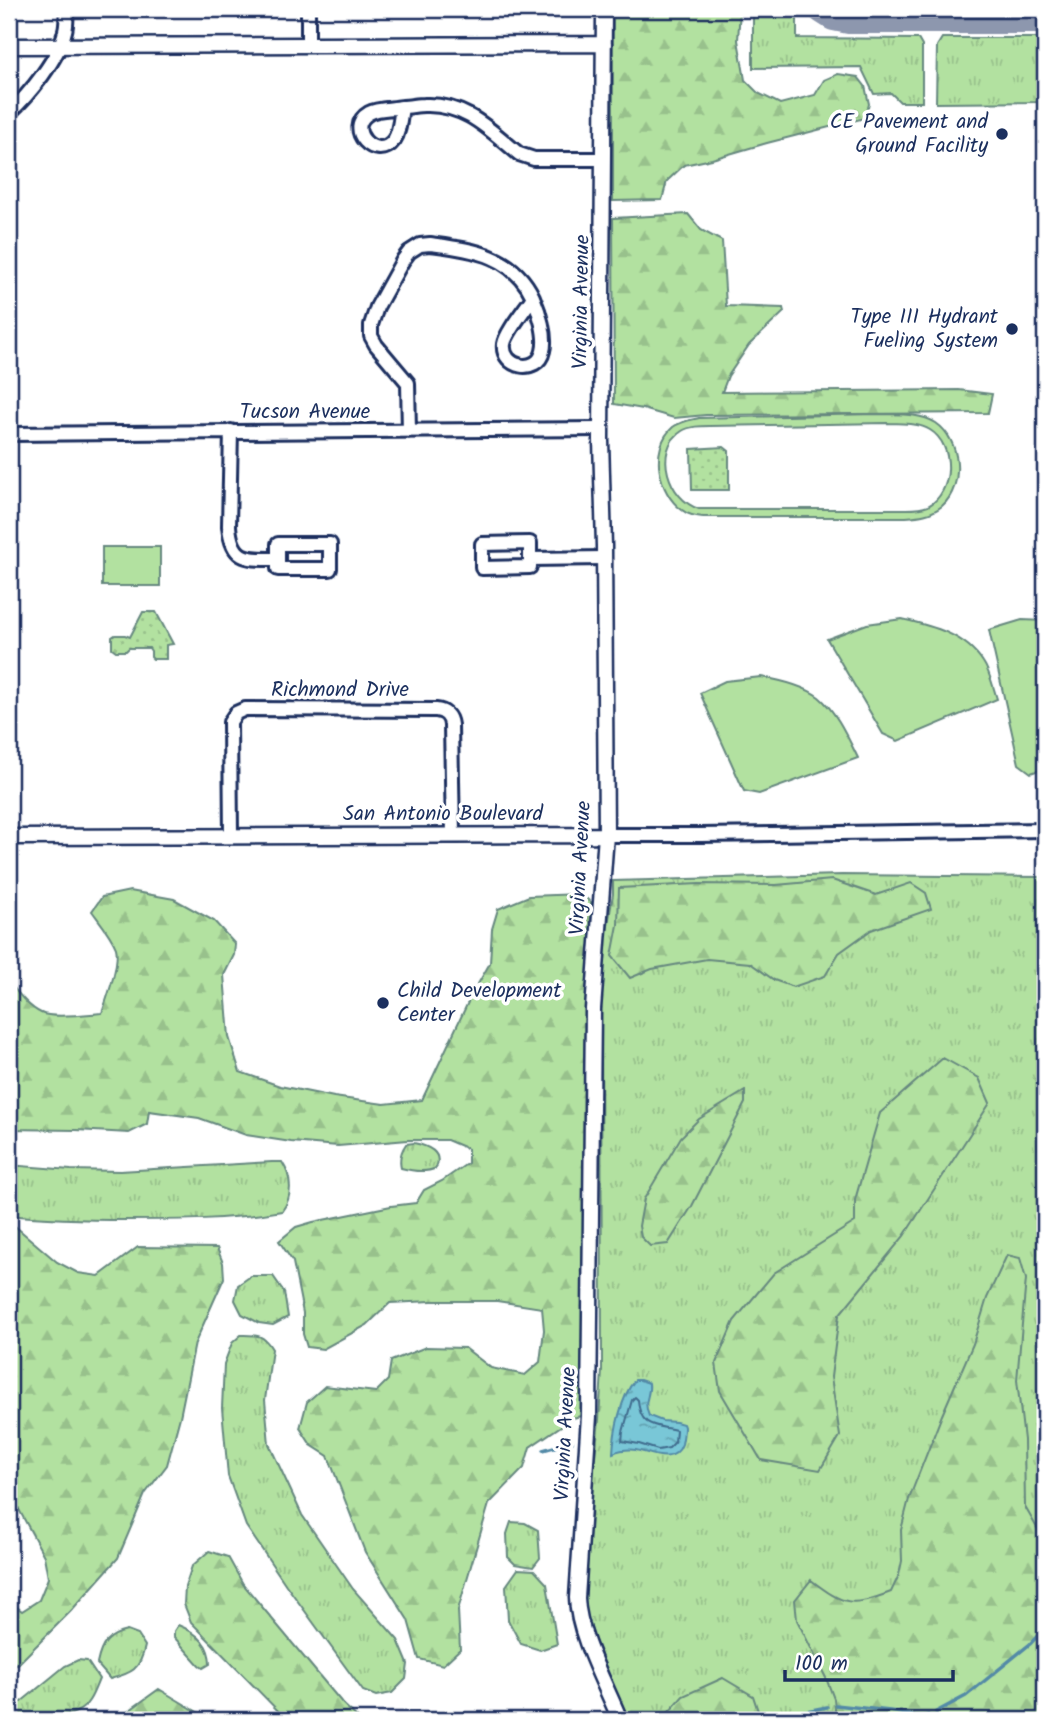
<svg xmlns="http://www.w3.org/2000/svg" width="1054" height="1729" font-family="Kalam,sans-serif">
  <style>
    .grass { fill: url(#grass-tufts); stroke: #66887f; stroke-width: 2 }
    .forest { fill: url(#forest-firs); stroke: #66887f; stroke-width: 2 }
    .park { fill: url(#park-dots); stroke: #66887f; stroke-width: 2 }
    .garden { fill: #b2e1a0; stroke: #66887f; stroke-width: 2; fill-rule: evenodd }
    .water { fill: url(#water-ripples); stroke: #538aa7; stroke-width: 2 }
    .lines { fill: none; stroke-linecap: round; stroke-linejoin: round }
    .shore { stroke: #416c8e; stroke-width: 2 }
    .stream { stroke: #538aa7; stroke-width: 3.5 }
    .taxiway { stroke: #8d97ae; stroke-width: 30 }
    .minor-casing { stroke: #1b2f5e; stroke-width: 18 }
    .tertiary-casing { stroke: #1b2f5e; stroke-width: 19 }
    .minor { stroke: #fff; stroke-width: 12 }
    .tertiary { stroke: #fff; stroke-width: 14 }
    .poi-dot { fill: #1b2f5e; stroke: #fff; stroke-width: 2.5 }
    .labels { text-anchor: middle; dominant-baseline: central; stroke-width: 7; stroke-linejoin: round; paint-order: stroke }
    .poi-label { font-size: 21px; fill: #1b2f5e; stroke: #fff; text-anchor: end }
    .street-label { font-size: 21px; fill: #1b2f5e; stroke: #fff }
  </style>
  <defs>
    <pattern id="grass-tufts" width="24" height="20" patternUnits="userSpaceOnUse" patternTransform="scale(1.75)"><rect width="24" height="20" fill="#b2e1a0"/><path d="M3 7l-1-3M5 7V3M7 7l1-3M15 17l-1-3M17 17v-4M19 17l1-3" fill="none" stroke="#98c18c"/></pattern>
    <pattern id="forest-firs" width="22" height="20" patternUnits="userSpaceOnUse" patternTransform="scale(1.75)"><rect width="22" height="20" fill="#b2e1a0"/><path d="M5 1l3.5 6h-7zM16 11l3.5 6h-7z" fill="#98c18c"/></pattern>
    <pattern id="park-dots" width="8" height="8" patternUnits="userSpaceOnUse" patternTransform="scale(1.75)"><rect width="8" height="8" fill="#b2e1a0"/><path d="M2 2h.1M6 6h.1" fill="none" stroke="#98c18c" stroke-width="1.8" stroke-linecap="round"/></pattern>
    <pattern id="water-ripples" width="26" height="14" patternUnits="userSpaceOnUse" patternTransform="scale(1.75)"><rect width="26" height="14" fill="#79c7d7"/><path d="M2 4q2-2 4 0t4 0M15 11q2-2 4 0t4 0" fill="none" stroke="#62a2b2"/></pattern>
  </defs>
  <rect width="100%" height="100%" fill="#fff"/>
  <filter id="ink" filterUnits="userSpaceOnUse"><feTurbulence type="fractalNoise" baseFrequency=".0143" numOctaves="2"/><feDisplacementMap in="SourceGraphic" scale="14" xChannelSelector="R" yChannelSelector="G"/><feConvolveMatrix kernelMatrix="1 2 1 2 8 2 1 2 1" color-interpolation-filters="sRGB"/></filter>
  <g filter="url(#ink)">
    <path class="grass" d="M753,9h44v29l121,1 4,7v56h-22l-9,-9 -17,1 -13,-27 -108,1z
      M942,38h103v64l-109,1 1,-57z
      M842,875l203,2v328l-1,1 -5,200 1,126 5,2v186h-418l-33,-82 -11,-36 2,-54 14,-128 3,-50 -1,-368 2,-46 10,-62v-13z
      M414,1143c14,3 29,9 22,25 -10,5 -24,3 -35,0 -2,-9 0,-17 5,-24z
      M272,1162h10c10,15 11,35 0,49 -51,9 -104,9 -155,9 -40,0 -79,-1 -118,-5v-50l62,5 49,1z
      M251,1276h22l11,16 4,25 -15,8 -14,-2 -17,-9 -7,-14 3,-15z
      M241,1335c16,0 22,-1 31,14l-7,51 4,44 33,71 51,74 45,51 10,24 -2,15 -14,14 -16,3 -13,-5 -77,-106 -40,-59 -18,-50 -6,-68 2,-44 8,-21z
      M511,1522l14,1 13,7 2,28 -7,9 -18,-3 -7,-7 -1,-23z
      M518,1569l16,1 13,14 10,60 -17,6 -19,-6 -13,-24 -2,-34z
      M178,1625c18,7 32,19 32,39l-7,4 -4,-3 -25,-28v-6z
      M127,1631l11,4 7,11c-5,24 -13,27 -35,33l-13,-15c4,-20 11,-29 30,-33z
      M78,1660l9,1 12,18c-5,12 -10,28 -23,33 -7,3 -15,4 -22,8h-45v-8l1,-1 55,-45z"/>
    <path class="forest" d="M613,9h127l-2,31 7,40 13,13 22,11 35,-9 9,-15 14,-6 20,3 7,9 4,18 -4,14 -98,25 -55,16 -28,6 -17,16 -5,19 -49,1z
      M688,214l13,16 21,11 4,65 57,2 1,4 -35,33 -21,31 -6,16 237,-2 33,4 -4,19 -282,2 -32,3 -31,-9 -29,-5 -1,-186z
      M832,880l44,15 35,-12 15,10 5,16 -60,21 -32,23 -14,23 -32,11 -19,-7 -24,-17 -43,-4 -55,10 -22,9 -18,-22 6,-31 1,-37 80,-4 77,1z
      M130,891l44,8 40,22 21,23 -1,11 -10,20 5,62 11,35 40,14 54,11 50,7 38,-4 48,-102 20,-35 2,-34 6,-20 31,-13 51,-2 11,8 -6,513 -12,3 -43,29 -6,21 -35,36 -31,106 2,39 -17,16 -24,-6 -11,-39 -43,-68 -37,-96 -17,-11 -11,-17 7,-26 18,-16 51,6 12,-12 3,-19 35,-14 39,1 26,20 34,7 15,-13 4,-32 -2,-22 -45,-7h-65l-42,2 -23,22 -44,24 -16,-2 -4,-13v-21l-10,-51 -14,-21 17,-14 17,-5 78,-16 25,-3 8,-13 18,-9 26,-18v-14l-21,-9h-39l-70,6 -47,-4 -45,-7 -47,-17 -50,-7 -2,13 -18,9 -53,-3 -67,-1v-147c9,11 19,25 32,31 11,6 48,1 61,0 5,-15 18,-50 14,-65 -5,-13 -16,-26 -24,-37l10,-14z
      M943,1058l36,20 11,25 -86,133 -65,79 -8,62 9,59 -20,34 -59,-10 -41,-69 -4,-28 18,-42 40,-48 81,-51v-22l25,-87z
      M745,1091v12l-53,103 -24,38 -18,2 -9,-9 -2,-11 5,-27 37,-62 18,-18z
      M9,1221l48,41 21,11 21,3 39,-29 79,1 6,15 1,15 -29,65 -15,74 -13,48 -22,29 -27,64 -47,53 -54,54 -8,-10v-54l13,10 17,-11 9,-22 -4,-22 -35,-65z
      M1007,1255l13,3 6,21 -9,101 7,60 1,67 15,26 5,1v186h-209l-2,-21 -8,-21 -29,-58 -2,-20 16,-20c34,26 40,27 80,12l8,-17 3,-14 -1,-31 8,-31 33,-84 31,-71 14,-46z
      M209,1551l19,6 15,27 100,120 17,16h-73l-96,-98 -7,-18 1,-17 7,-21z
      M723,1678l30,18 8,24h-99l21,-24z
      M159,1689l40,24 6,7h-89z"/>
    <path class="park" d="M724,447l5,4v39h-37l-1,-41z
      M143,612h13l17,32 -7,1v14h-13l-2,-2v-6l-2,-3h-20l-3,3h-10l-4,-3v-11l3,-2h10l5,2z"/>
    <path class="garden" d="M876,414c19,1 43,-2 60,9 25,17 29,62 6,83 -11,9 -23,10 -36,11h-203c-8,-1 -15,-2 -21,-7 -24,-17 -33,-62 -9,-83 8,-6 17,-7 26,-9zM887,423c14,1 30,-1 43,7 25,15 24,62 -2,76 -7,3 -15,3 -22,3h-207c-30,-9 -47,-59 -17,-78 8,-5 19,-5 28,-5z
      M102,547h58v39h-58z
      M902,619c30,7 63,15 81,43 7,10 10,25 14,37l-99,42 -15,-7 -56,-95 40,-15z
      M1022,620l23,1v147l-14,5 -12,-9 -30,-134z
      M761,677c18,3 43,9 58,20 17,14 29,41 39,61l-99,36 -15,-3 -44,-98 25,-12z"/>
    <path class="water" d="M635,1380h5l9,3c2,14 -7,16 0,33l13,5 14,1 7,2 1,3c0,5 -1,12 -2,17 -8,22 -31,9 -46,6 -8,-1 -16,0 -23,3 1,-21 8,-57 22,-73z"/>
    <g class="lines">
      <path class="shore" d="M635,1397l3,3c2,28 17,25 38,30l-1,12 -6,6 -11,2 -19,-6 -17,-3 1,-9 9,-32z"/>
      <path class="stream" d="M543,1450l29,-8
        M836,1705l54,6 32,6 6,-2
        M936,1712l30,-16 64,-52 15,-16
        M760,1720l67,-13"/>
      <path class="taxiway" d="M823,9l11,7 15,3h196"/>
      <defs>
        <path id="minor" d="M308,44v-35
          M402,107c7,0 15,-2 22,-2 41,-2 66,25 95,49l15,5h69
          M402,107c-2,11 -2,24 -8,33 -18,24 -51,-12 -25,-27 9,-5 23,-4 33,-6z
          M9,113c20,-18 50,-55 56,-82 2,-7 1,-15 2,-22
          M533,297c6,14 14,39 10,54 -5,24 -42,17 -39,-7 2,-12 22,-36 29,-47z
          M231,431l-2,95c3,36 19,33 49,33v-15h52v25h-52v-10
          M409,431l-1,-48 -32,-38 -5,-9v-11l6,-18 26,-47 6,-8 11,-7 10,-1c43,6 83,10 103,53
          M9,434l592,-5
          M530,559v-16l-48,1v24l48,-1v-8l74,-1
          M606,835h94l345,-5
          M231,836l-1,-114 6,-9 9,-4 191,1c9,1 14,6 15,15l2,110"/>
        <path id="tertiary" d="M604,9l-3,431 3,106 2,289 -13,174 -4,407 -12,182c1,37 29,87 43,122
          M9,46l595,-2
          M9,837l597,-2"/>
      </defs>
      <use href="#minor" class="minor-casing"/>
      <use href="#tertiary" class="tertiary-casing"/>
      <use href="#minor" class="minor"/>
      <use href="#tertiary" class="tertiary"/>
    </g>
  </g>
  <g class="poi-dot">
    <circle cx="1002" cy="134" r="7"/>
    <circle cx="1012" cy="329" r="7"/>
    <circle cx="383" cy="1003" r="7"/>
  </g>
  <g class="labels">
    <g class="poi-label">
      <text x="988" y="122">CE Pavement and<tspan x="988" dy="24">Ground Facility</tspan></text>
      <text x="998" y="317">Type III Hydrant<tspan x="998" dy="24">Fueling System</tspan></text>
      <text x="397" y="991" text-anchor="start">Child Development<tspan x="397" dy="24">Center</tspan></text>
    </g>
    <g class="street-label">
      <text transform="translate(582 302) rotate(-89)">Virginia Avenue</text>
      <text x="305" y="412">Tucson Avenue</text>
      <text x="340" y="690">Richmond Drive</text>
      <text x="443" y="814">San Antonio Boulevard</text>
      <text transform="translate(581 868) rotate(-87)">Virginia Avenue</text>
      <text transform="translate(566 1434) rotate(-87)">Virginia Avenue</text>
    </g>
  </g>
  <rect width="1054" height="1729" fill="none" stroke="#fff" stroke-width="35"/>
  <rect x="18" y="18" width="1019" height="1694" fill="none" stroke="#1b2f5e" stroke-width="2.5" filter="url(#ink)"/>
  <path d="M785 1670v10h168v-10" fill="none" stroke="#1b2f5e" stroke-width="3.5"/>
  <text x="795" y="1670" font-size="21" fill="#1b2f5e" stroke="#ffffff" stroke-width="5" paint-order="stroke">100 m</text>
</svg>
